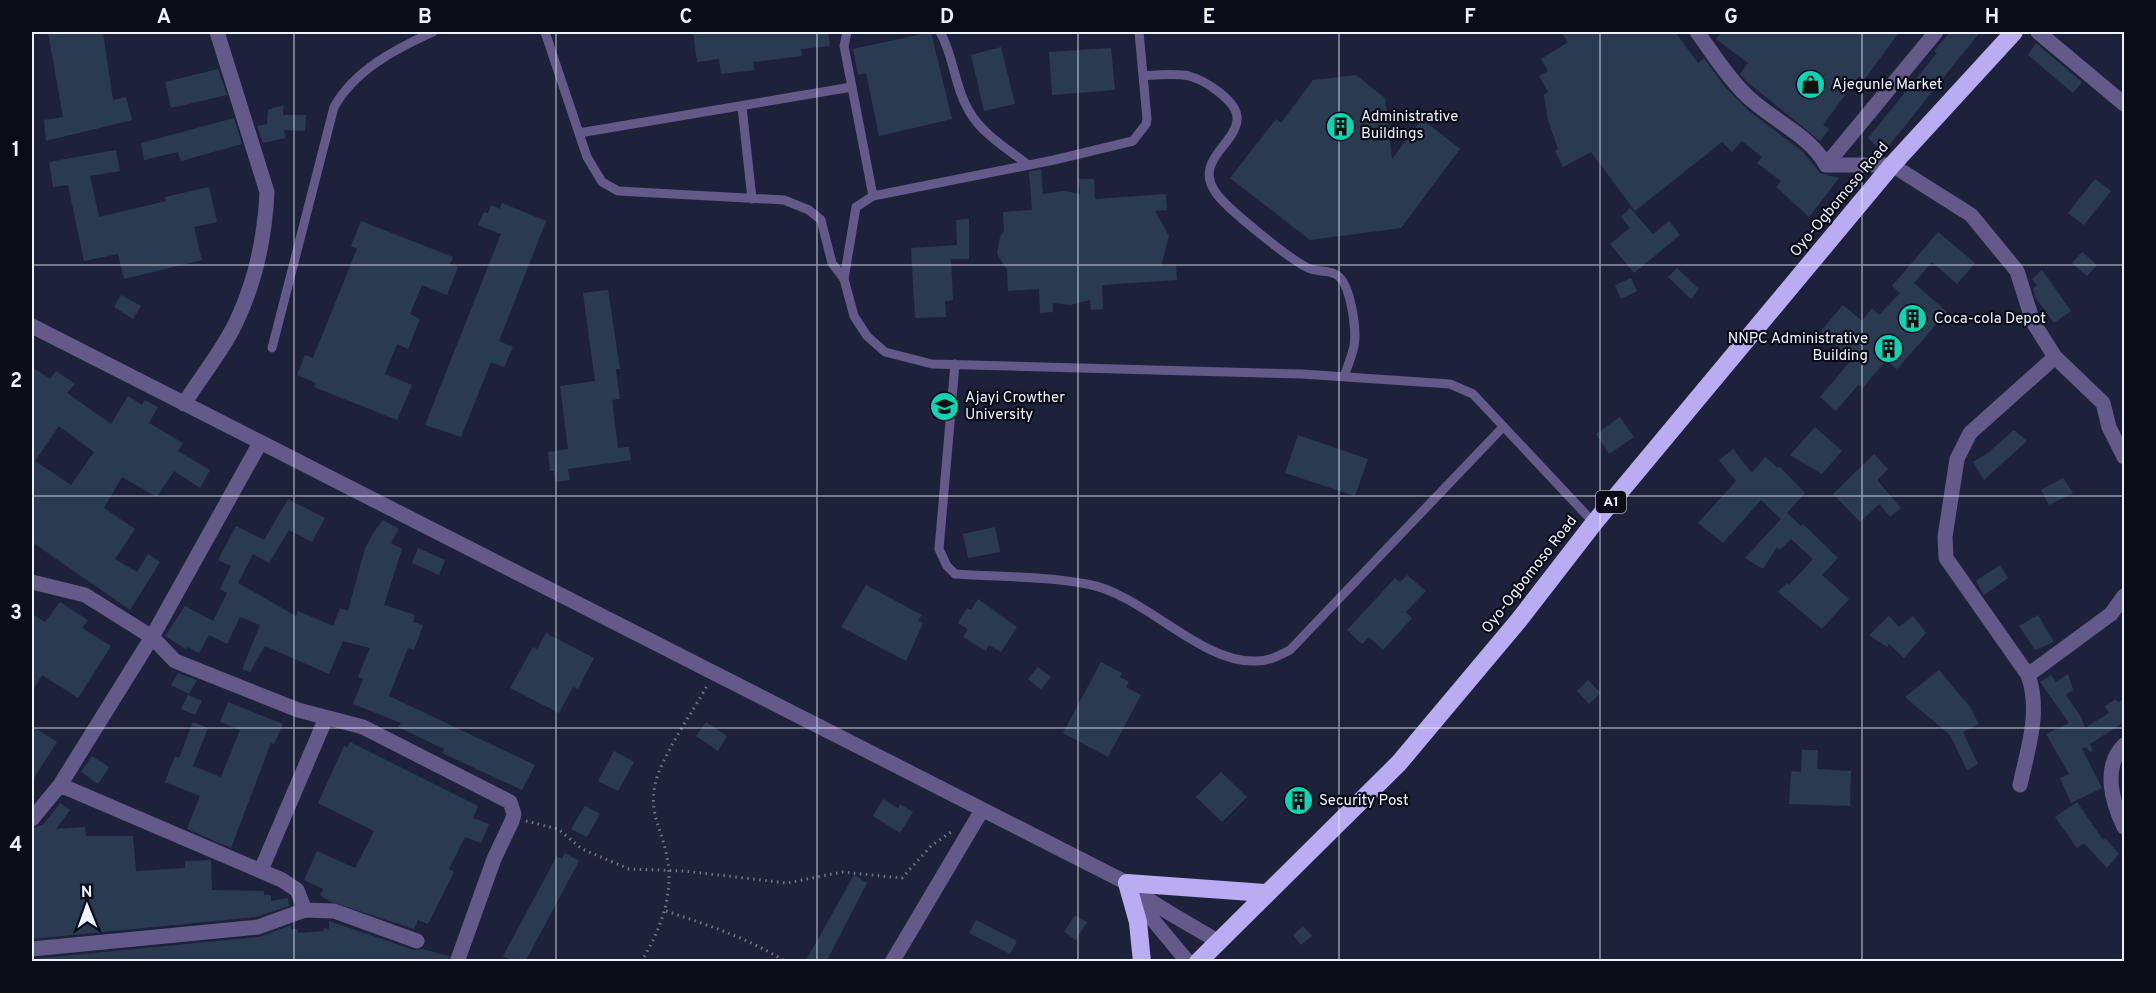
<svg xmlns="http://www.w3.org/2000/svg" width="2156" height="993" font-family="Overpass,sans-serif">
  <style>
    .building { fill: #2a3b51; fill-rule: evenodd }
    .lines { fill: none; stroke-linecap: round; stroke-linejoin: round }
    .path { stroke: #717689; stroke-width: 3; stroke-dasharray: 1.5 4.5; stroke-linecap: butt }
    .lane { stroke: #645a89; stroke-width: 9 }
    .street { stroke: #645a89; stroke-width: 15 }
    .highway { stroke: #baacf3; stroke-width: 18 }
    .grid { fill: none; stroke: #eef2ff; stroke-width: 1.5; stroke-opacity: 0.55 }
    .labels { text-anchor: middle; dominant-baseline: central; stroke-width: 4.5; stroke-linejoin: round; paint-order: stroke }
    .shield { fill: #0a0d17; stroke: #aaadb9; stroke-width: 1.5 }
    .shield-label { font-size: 14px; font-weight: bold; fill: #eef2ff }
    .poi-label { font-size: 15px; fill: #eef2ff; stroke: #0a0d17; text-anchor: start }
    .street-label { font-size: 15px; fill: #eef2ff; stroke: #0a0d17 }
    .neatline { fill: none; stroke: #eef2ff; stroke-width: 2 }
    .grid-label { font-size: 20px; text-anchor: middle; font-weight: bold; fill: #eef2ff }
  </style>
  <rect width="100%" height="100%" fill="#1d223a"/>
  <path class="building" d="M48,32h55l10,68 13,-3 6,23 -86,21 -2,-21 19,-3z
    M693,32h135l2,14 -29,3 1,7 -49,6 1,8 -33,4 -2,-15 -22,3z
    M931,32l21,87 -73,17 -13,-63 -8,2 -5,-26z
    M1561,32h114l23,31 6,-5 21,29 24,24 54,41 17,21 19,5 -30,39 -33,-30 5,-6 -24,-18 5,-6 -20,-16 -10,11 -10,-10 -87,69 -44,-59 -28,15 -8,-16 3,-2 -10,-29 -4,-25 4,-3 -9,-16 9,-5 -7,-12 27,-17z
    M1722,32h177l-35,48 -5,-4 -36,49 6,4 -9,12 -74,-60 -6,-7 8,-11 -32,-24z
    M1950,32h30l-96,120 -16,-14 69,-85 -3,-2z
    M2036,43l46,39 -9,11 -45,-38z
    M1001,47l14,57 -31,7 -13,-56z
    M1111,48l4,42 -63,5 -3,-43z
    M218,69l9,26 -56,13 -6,-26z
    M1356,75l29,23 7,61 30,-40 38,30 -59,79 -91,12 -80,-62 46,-59 5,4 32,-43z
    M284,105l-1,10h23l-1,16 -21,-1 1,8 -22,5 -6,-17 10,-2 1,-14z
    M234,118l8,26 -61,17 -3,-9 -34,8 -3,-17z
    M116,150l4,21 -30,5 9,41 67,-16 -1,-4 44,-10 8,35 -23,5 8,33 -78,19 -6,-25 -34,7 -16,-76 -15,2 -4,-25z
    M1041,169l2,25 21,-3 16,3 -1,-15h15l1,20 71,-5 1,16 -12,1 14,25 -8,30 15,-1 1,15 -75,5 1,24 -12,1 -1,-10 -20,5 -17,-2v9l-13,1 -1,-24 -31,2 -1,-21 -10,-16 3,-17 4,-6 -1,-19 29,-2 -3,-38z
    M2095,179l16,12 -27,34 -16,-12z
    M502,203l44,18 -47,120 14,6 -9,20 -13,-5 -30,75 -36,-12 76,-191 -23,-9 6,-13 4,1 3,-8 9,4z
    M1630,208l23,26 16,-13 11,14 -46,38 -24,-29 20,-16 -9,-11z
    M969,219v40h-18l2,41 -8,1 1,16 -31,1 -4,-70 46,-3 -1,-25z
    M361,221l92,36 -3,7 8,3 -11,28 -25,-10 -12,29 10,5 -12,30 -11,-5 -12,30 27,11 -15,35 -83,-33 2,-4 -19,-8 8,-20 8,3 44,-109 -6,-3z
    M1938,232l37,31 -18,21 -25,-22 -18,21 33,29 -50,57 -11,-9 -23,28 -5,-3 -22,26 -16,-14 32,-38 -32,-27 23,-27 19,16 10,-13 7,7 21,-22 -8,-7z
    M2082,252l15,13 -10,11 -15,-13z
    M1677,268l22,21 -8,10 -23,-22z
    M2042,270l29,41 -17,12 -19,-26 -2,-9 4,-3 -5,-6z
    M1631,278l6,13 -16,8 -6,-14z
    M608,290l12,79h-4l4,30 -8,1 6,48 11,-1 2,13 -63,9 2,11 -15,2 -1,-11h-4l-2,-19 20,-3 -8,-63 35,-5 -12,-88z
    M121,295l20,11 -8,13 -19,-12z
    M32,367l18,12 6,-8 19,13 -8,9 44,31 17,-28 14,9 3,-5 13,7 -9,16 34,20 -5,8 32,19 -10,18 -26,-17 -17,26 -35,-20 -18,31 31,21 -20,30 22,13 11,-18 12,8 -30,48 -98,-68zM59,426l35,26 -23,33 -36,-24z
    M1620,417l14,20 -25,17 -13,-20z
    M1815,427l27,24 -20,23 -32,-19z
    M2014,430l13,11 -43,39 -11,-18 16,-10z
    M1298,435l70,24 -13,37 -70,-23z
    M1733,449l19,24 13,-16 13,11 1,-2 26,27 -18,20 14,13 2,-2 35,34 -16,17 27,24 -27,30 -44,-37 9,-9 2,2 24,-26 -22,-20 -11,11 -3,-3 -14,22 -18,-11 36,-39 -20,-19 -38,43 -25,-20 38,-42 -17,-21z
    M1874,454l14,15 -11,11 24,28 -11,9 -11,-13 -19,18 -27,-28z
    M2063,478l10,15 -24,12 -8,-15z
    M288,499l37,19 -13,24 -23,-12 -20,33 -16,-9 -15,29 58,33 2,-5 35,15 7,-18 8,3 17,-63 9,-16 9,-12 16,9 -8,14 11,6 -18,56 31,10 -2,7 10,3 -9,25 -6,-2 -19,48 146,69 -13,25 -80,-37 2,-4 -46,-22 3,-4 -48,-19 10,-25 -5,-2 12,-29 -27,-7 -14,33 -64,-28 -15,26 -8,-3 18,-44 -20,-8 -13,27 -18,-9 -10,18 -11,-6 -2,2 -21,-13 20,-30 28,15 14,-28 -7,-4 11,-23 -13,-6 18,-34 28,14z
    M995,527l5,25 -32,6 -5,-24z
    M418,548l27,12 -6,15 -27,-12z
    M2000,565l8,13 -24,17 -8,-14z
    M1407,575l19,16 -20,21 6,6 -29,32 -14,-13 -7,7 -15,-14 48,-52 5,4z
    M866,585l56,30 -4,6 5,2 -17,38 -65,-34z
    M978,599l39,28 -16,25 -12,-7 -3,6 -23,-14 5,-8 -10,-6 9,-15 4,2z
    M60,602l28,18 -6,8 29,18 -33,52 -36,-23 -10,16v-77l13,8z
    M2038,615l16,27 -19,8 -16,-24z
    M1889,616l10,11 14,-11 13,17 -22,25 -15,-14 -2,3 -18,-12z
    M546,633l48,25 -16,31 -5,-2 -14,26 -49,-25 23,-41 4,2z
    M1101,662l21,11 -2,4 9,5 -3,5 15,8 -33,62 -45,-24z
    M1038,667l13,10 -10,13 -13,-11z
    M1939,670l31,37 9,17 -16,8 15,32 -11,6 -17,-35 -45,-38z
    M178,673l19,7 -8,14 -18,-9z
    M2068,674l5,16 -7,5 15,22 4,11 24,-15 -4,-7 11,-7 2,3 6,-3v23l-34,22 3,7 -3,1 -4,-5 -4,2 20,39 -31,15 -11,-25 9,-4 -23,-40 23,-11 -29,-41 11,-7 5,7z
    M1588,680l13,13 -12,11 -12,-13z
    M188,695l14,6 -7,14 -14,-6z
    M228,702l55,22 -9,20 -3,-1 -40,105 -44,-19 13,-33 -35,-14 10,-26 4,2 14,-36 15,6 -15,38 28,11 19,-47 -20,-8z
    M706,722l21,14 -9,15 -22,-15z
    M32,726l25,16 -25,39z
    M350,742l128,64 -5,12 16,6 -8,19 -16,-6 -16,32 5,3 -26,52 -10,-4 -4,9 -85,-28 -9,-6 3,-6 -19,-9 13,-29 38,17 19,-37 -56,-28 26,-57 3,2z
    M1802,750h16l-1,19 34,2 -1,35 -61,-2 2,-33 10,1z
    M614,751l20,11 -16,29 -20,-10z
    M92,756l17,11 -11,17 -17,-12z
    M1221,772l26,25 -25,25 -26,-25z
    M883,799l15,9 2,-4 13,8 -13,21 -27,-17z
    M2077,802l26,38 2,-2 14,16 -12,14 -23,-25 -7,5 -22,-31z
    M60,803l10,7 -14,19 29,-2 1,9h47l3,35 49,-3v-7l26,-1 1,30 52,1v4h7v6l17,-3 1,8 -33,11 -224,22v-110l12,-5z
    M585,806l15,8 -13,23 -16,-8z
    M565,853l14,8 -54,101h-9l-13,-6 54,-100 5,3z
    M854,875l13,8 -41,79h-21z
    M1075,915l12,7 -11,18 -12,-8z
    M976,920l41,21 -7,13 -41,-21z
    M329,921l85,29 8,-1 27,7 -1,6h-416v-3l227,-22 32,-12v4h7v4l26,-2v-3l5,1z
    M1303,926l9,10 -11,9 -8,-10z"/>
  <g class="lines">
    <path class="path" d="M526,821l32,8 24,20 47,20 55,2 103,12 55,-11 60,6 29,-32 20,-14
      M666,911c42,14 82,27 120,51
      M641,962c20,-33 33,-67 26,-105 -5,-27 -18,-43 -12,-72 5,-26 38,-74 52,-99"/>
    <path class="lane" d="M545,32l42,125 15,25 16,9 166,9 25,10 12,10 11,43 12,16 10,37 13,20 18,16 47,12 370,10 148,10 23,10 121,129
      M847,32l-3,14 29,150
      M940,32c14,24 14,54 29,79 12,22 40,39 59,54
      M1143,76c14,-1 32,-3 46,0 15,4 50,25 48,44 -2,25 -44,41 -21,73 11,16 75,67 92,75 8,4 19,2 27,6 16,7 22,57 19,72 -2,10 -7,21 -10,31
      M742,107l10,92
      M579,133l273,-46
      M844,279l12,-72 17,-11 181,-36 79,-19 13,-17 1,-5 -8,-87
      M272,348l62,-241c21,-37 61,-58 99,-75
      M955,364l-16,185 8,17 8,8c43,3 91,2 132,10 57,10 114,80 169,77 13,0 22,-5 34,-11l213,-223"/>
    <path class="street" d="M1697,32c15,20 30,45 49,63 24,24 64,40 80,70h66l79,50 46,56 16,51 22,35 48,46 6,24 15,30
      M2038,32l86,72
      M1826,165l110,-133
      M32,326l1095,557c26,23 60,39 90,58
      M184,404c17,-28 41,-56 54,-86 18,-39 27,-84 29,-126l-50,-160
      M32,582l53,13 67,42 23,24 123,49 65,17 147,75 4,12 -2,7 -18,38 -37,103
      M2028,675l83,-61 13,-18
      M2124,745c-22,22 -12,57 0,82
      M60,785l222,95 15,10 8,20
      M2020,785c8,-37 21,-74 8,-110l-82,-117 -1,-21 12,-78 13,-26 85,-76
      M32,819l28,-34 92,-148 108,-194
      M261,870l65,-152
      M1147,901l6,19 35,42
      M32,949l226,-22 47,-17 29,1 83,30
      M892,962l90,-152"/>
    <path class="highway" d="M1142,962l-4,-40 -11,-39 138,10
      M1198,962l201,-199 120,-143 75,-97 298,-358 122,-133"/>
  </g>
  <path class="grid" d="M294,32v930M556,32v930M817,32v930M1078,32v930M1339,32v930M1600,32v930M1862,32v930M32,265h2092M32,496h2092M32,728h2092"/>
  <defs>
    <symbol id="shop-disc" viewBox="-11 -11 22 22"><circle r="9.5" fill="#0ad5b5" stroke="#0a0d17"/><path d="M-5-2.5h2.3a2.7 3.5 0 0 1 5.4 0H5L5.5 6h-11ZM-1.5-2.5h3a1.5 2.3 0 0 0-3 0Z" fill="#111"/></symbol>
    <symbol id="building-disc" viewBox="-11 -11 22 22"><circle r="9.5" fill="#0ad5b5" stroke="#0a0d17"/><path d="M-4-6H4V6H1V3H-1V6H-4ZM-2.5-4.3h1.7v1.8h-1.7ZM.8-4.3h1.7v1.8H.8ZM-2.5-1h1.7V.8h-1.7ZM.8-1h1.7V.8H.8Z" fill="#111"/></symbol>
    <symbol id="university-disc" viewBox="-11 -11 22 22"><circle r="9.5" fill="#0ad5b5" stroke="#0a0d17"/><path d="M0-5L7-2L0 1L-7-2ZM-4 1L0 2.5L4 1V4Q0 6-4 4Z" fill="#111"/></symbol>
  </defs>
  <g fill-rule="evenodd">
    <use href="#shop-disc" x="1794" y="68" width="33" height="33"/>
    <use href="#building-disc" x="1324" y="110" width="33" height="33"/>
    <use href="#building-disc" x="1896" y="302" width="33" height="33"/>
    <use href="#building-disc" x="1872" y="332" width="33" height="33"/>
    <use href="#university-disc" x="928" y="390" width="33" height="33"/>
    <use href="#building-disc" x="1282" y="784" width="33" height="33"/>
  </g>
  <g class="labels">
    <rect class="shield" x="1596" y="491" width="30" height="22" rx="4.5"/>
    <g class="shield-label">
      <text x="1611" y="502">A1</text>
    </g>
    <g class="poi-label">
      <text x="1832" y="85">Ajegunle Market</text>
      <text x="1361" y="117">Administrative<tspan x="1361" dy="17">Buildings</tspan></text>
      <text x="1934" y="319">Coca-cola Depot</text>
      <text x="1868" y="339" text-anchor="end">NNPC Administrative<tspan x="1868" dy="17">Building</tspan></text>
      <text x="965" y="398">Ajayi Crowther<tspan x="965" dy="17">University</tspan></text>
      <text x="1319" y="801">Security Post</text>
    </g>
    <g class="street-label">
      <text transform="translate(1840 200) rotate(-50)">Oyo-Ogbomoso Road</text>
      <text transform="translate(1530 575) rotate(-52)">Oyo-Ogbomoso Road</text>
    </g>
  </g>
  <rect width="2156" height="993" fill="none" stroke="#0a0d17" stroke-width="66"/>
  <g transform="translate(87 906) rotate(359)" stroke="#0a0d17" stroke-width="4.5" paint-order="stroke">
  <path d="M0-4.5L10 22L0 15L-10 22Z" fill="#eef2ff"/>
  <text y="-9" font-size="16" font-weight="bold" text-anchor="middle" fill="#eef2ff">N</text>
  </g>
  <rect x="33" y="33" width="2090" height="927" class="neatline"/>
  <g class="grid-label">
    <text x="164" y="23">A</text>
    <text x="425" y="23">B</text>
    <text x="686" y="23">C</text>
    <text x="947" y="23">D</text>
    <text x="1209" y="23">E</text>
    <text x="1470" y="23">F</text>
    <text x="1731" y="23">G</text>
    <text x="1992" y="23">H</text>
    <text x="16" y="156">1</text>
    <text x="16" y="387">2</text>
    <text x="16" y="619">3</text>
    <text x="16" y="851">4</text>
  </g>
</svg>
